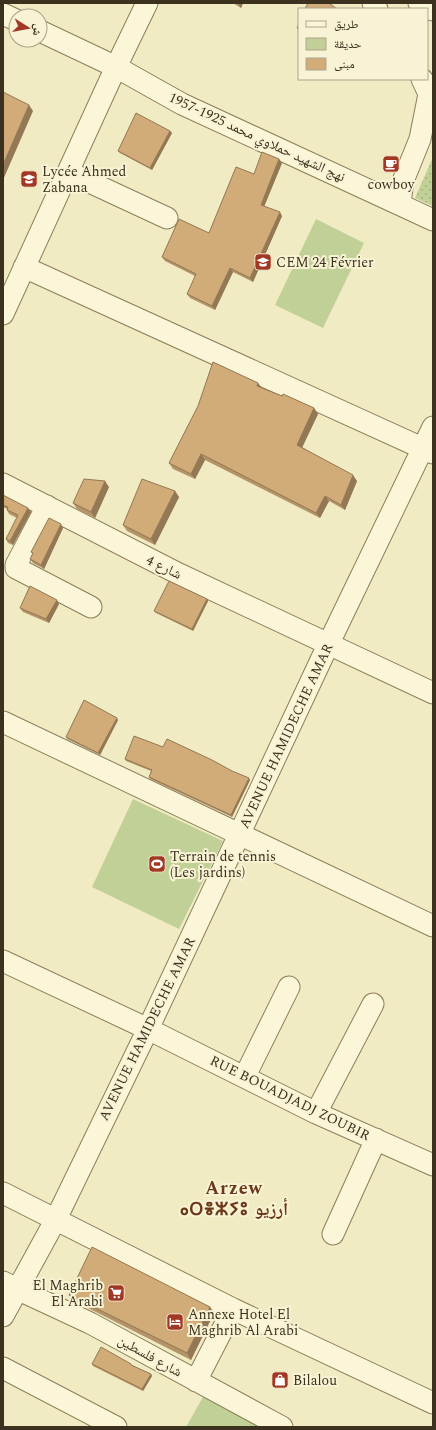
<svg xmlns="http://www.w3.org/2000/svg" width="436" height="1430" font-family="Spectral,'Noto Naskh Arabic','Noto Sans Tifinagh',serif">
  <style>
    .grass { fill: url(#grass-dots) }
    .green { fill: #c0d097 }
    .lines { fill: none; stroke-linecap: round; stroke-linejoin: round }
    .minor-casing { stroke: #8d7d59; stroke-width: 23 }
    .minor { stroke: #fbf6d8; stroke-width: 21 }
    .wall { fill: #b49367 }
    .shaded-wall { fill: #927854 }
    .building { fill: #d1ab78; stroke: #927854 }
    .labels { text-anchor: middle; dominant-baseline: central; stroke-width: 4; stroke-linejoin: round; paint-order: stroke }
    .street-label { font-size: 14px; fill: #3c311e; stroke: #f8f3d4 }
    .poi-label { font-size: 14px; fill: #3c311e; stroke: #f8f3d4; text-anchor: start }
    .district-label { font-size: 18px; font-weight: bold; letter-spacing: 1px; fill: #6b381a; stroke: #f8f3d4 }
  </style>
  <defs>
    <pattern id="grass-dots" width="8" height="8" patternUnits="userSpaceOnUse"><rect width="8" height="8" fill="#c0d097"/><path d="M2 2h.1M6 6h.1" fill="none" stroke="#a6b382" stroke-width="1.8" stroke-linecap="round"/></pattern>
  </defs>
  <rect width="100%" height="100%" fill="#f1ebc4"/>
  <path class="grass" d="M433,157v49l-18,-8z"/>
  <path class="green" d="M316,219l48,24 -41,85 -48,-23z
    M133,799l90,42 -44,88 -87,-42z
    M203,1397l57,30h-74z"/>
  <g class="lines">
    <defs>
      <path id="minor" d="M373,3l4,6
        M419,3l14,7
        M3,14l13,6
        M40,31l76,36 66,37 251,116
        M68,172l99,46
        M400,203l3,-22 17,-42 9,-45 -7,-15
        M24,267l409,186
        M3,314l113,-247 31,-64
        M3,484l176,90 254,119
        M47,506l-31,59v3l75,39
        M3,722l430,204
        M3,961l145,68 168,84 117,52
        M245,1076l44,-89
        M316,1113l57,-109
        M3,1193l230,116 200,94
        M333,1234l43,-95
        M3,1282l14,7 73,34 192,104
        M3,1316l53,-97 92,-190 180,-384 105,-218
        M3,1368l113,59
        M196,1381l37,-72"/>
    </defs>
    <use href="#minor" class="minor-casing"/>
    <use href="#minor" class="minor"/>
  </g>
  <path class="wall" d="M233,3h10l-2,5z
    M170,131l2,2 -20,37 -32,-17 -2,-2z
    M279,159l3,4 -18,44 18,9 -29,66 -20,-10 -18,38 -25,-12 -3,-4 8,-18 -30,-15 -3,-4 47,-24 45,-59z
    M262,388l52,20 4,6 -16,33 55,34 -12,29 -16,-9 -9,17 -115,-58 -10,19 -22,-10 -4,-6z
    M109,487l-14,31 -18,-9 -4,-6z
    M175,491l4,6 -24,48 -28,-14 -4,-6z
    M3,495l28,17 -18,33 -5,-2 -2,-4 11,-21 -8,-4 -2,-4v-1l-4,-2z
    M63,528l-19,41 -11,-6 -3,-4 3,-5 -2,-2z
    M207,599l1,2 -15,30 -37,-18 -2,-2z
    M59,604l-10,19 -26,-11 -3,-4z
    M118,720l-18,35 -33,-16 -1,-2z
    M163,747l69,24 18,9 -18,37 -82,-38 -1,-2 2,-6 -25,-10 -1,-2z
    M69,1295l141,12 4,6 -23,47 -117,-59z
    M92,1364h39l1,2 19,8 1,2 -9,15 -50,-25z"/>
  <path class="shaded-wall" d="M238,3h5l-2,5z
    M29,105l4,6 -30,69v-15z
    M170,131l2,2 -20,37 -2,-2z
    M279,159l3,4 -19,46 -2,-4z
    M280,212l2,4 -29,66 -3,-4z
    M230,268l3,4 -18,38 -3,-4z
    M258,383l4,5 -5,-2z
    M314,408l4,6 -17,36 -4,-5z
    M201,454l4,6 -10,19 -4,-5z
    M353,475l4,6 -12,29 -4,-5z
    M105,481l4,6 -14,31 -4,-6z
    M175,491l4,6 -24,48 -4,-6z
    M325,496l4,5 -9,17 -4,-5z
    M28,508l3,4 -18,33 -3,-4z
    M61,524l2,4 -19,41 -3,-4z
    M207,599l1,2 -15,30 -1,-2z
    M57,600l2,4 -10,19 -3,-4z
    M117,718l1,2 -18,35 -2,-2z
    M249,778l1,2 -18,37 -1,-2z
    M210,1307l4,6 -23,47 -4,-7z
    M151,1374l1,2 -9,15 -1,-2z"/>
  <path class="building" d="M308,3h21l8,6h-32z
    M299,24v5l-2,-1z
    M3,92l26,13 -26,60z
    M136,113l34,18 -20,37 -32,-17z
    M262,152l17,7 -18,46 19,7 -30,66 -20,-10 -18,38 -25,-12 9,-20 -34,-17 17,-38 30,14 27,-66 18,7z
    M213,362l45,21 -1,3 25,10 1,-2 31,14 -17,37 56,30 -12,30 -16,-9 -9,17 -115,-59 -10,20 -22,-11 29,-57z
    M84,479l21,2 -14,31 -18,-9z
    M142,479l33,12 -24,48 -28,-14z
    M3,495l25,13 -18,33 -4,-2 12,-24 -11,-5 1,-3 -5,-2z
    M49,518l12,6 -20,41 -11,-6 3,-6 -2,-1z
    M169,581l38,18 -15,30 -38,-18z
    M30,586l27,14 -11,19 -26,-11z
    M84,700l33,18 -19,35 -32,-16z
    M134,736l29,11 4,-8 45,21 20,11 17,7 -18,37 -82,-38 3,-7 -27,-11z
    M92,1247l118,60 -23,46 -118,-58z
    M101,1347l30,17v1l20,9 -9,15 -50,-25z"/>
  <defs>
    <symbol id="cafe-square" viewBox="-11 -11 22 22"><rect x="-9" y="-9" width="18" height="18" rx="4" fill="#a03825" stroke="#f8f3d4"/><path d="M-5.5-4.5H6V0H3Q3 3.5 0 3.5H-2.5Q-5.5 3.5-5.5 0ZM3-3.2v2h1.7v-2ZM-6 4.5H4V6H-6Z" fill="#fff"/></symbol>
    <symbol id="school-square" viewBox="-11 -11 22 22"><rect x="-9" y="-9" width="18" height="18" rx="4" fill="#a03825" stroke="#f8f3d4"/><path d="M0-5L7-2L0 1L-7-2ZM-4 1L0 2.5L4 1V4Q0 6-4 4Z" fill="#fff"/></symbol>
    <symbol id="stadium-square" viewBox="-11 -11 22 22"><rect x="-9" y="-9" width="18" height="18" rx="4" fill="#a03825" stroke="#f8f3d4"/><path d="M0-5a6.5 5 0 1 0 0 10a6.5 5 0 1 0 0-10ZM-3.5-1.8h7v3.6h-7Z" fill="#fff"/></symbol>
    <symbol id="supermarket-square" viewBox="-11 -11 22 22"><rect x="-9" y="-9" width="18" height="18" rx="4" fill="#a03825" stroke="#f8f3d4"/><path d="M-6-5.5h2.5l.6 2H6L4.5 2H-2.5L-4.4-4H-6ZM-1.5 3.2a1.3 1.3 0 1 0 .1 0ZM3 3.2a1.3 1.3 0 1 0 .1 0Z" fill="#fff"/></symbol>
    <symbol id="hotel-square" viewBox="-11 -11 22 22"><rect x="-9" y="-9" width="18" height="18" rx="4" fill="#a03825" stroke="#f8f3d4"/><path d="M-6-4.5h1.5V1H6V5H4.5V3h-9V5H-6ZM-4 0a1.8 1.8 0 1 1 3.6 0ZM.5 0V-2.5h3Q6-2.5 6 0Z" fill="#fff"/></symbol>
    <symbol id="shop-square" viewBox="-11 -11 22 22"><rect x="-9" y="-9" width="18" height="18" rx="4" fill="#a03825" stroke="#f8f3d4"/><path d="M-5-2.5h2.3a2.7 3.5 0 0 1 5.4 0H5L5.5 6h-11ZM-1.5-2.5h3a1.5 2.3 0 0 0-3 0Z" fill="#fff"/></symbol>
  </defs>
  <g fill-rule="evenodd">
    <use href="#cafe-square" x="381" y="154" width="20" height="20"/>
    <use href="#school-square" x="19" y="169" width="20" height="20"/>
    <use href="#school-square" x="253" y="252" width="20" height="20"/>
    <use href="#stadium-square" x="147" y="854" width="20" height="20"/>
    <use href="#supermarket-square" x="106" y="1283" width="20" height="20"/>
    <use href="#hotel-square" x="165" y="1312" width="20" height="20"/>
    <use href="#shop-square" x="270" y="1370" width="20" height="20"/>
  </g>
  <g class="labels">
    <g class="street-label">
      <text transform="translate(257 137) rotate(25)">نهج الشهيد حملاوي محمد 1925-1957</text>
      <text transform="translate(164 567) rotate(26)">شارع 4</text>
      <text transform="translate(286 736) rotate(-65)">AVENUE HAMIDECHE AMAR</text>
      <text transform="translate(147 1029) rotate(-64)">AVENUE HAMIDECHE AMAR</text>
      <text transform="translate(290 1098) rotate(26)">RUE BOUADJADJ ZOUBIR</text>
      <text transform="translate(150 1356) rotate(29)">شارع فلسطين</text>
    </g>
    <g class="poi-label">
      <text x="42" y="171">Lycée Ahmed<tspan x="42" dy="16">Zabana</tspan></text>
      <text x="391" y="184" text-anchor="middle">cowboy</text>
      <text x="276" y="262">CEM 24 Février</text>
      <text x="170" y="856">Terrain de tennis<tspan x="170" dy="16">(Les jardins)</tspan></text>
      <text x="103" y="1285" text-anchor="end">El Maghrib<tspan x="103" dy="16">El Arabi</tspan></text>
      <text x="188" y="1314">Annexe Hotel El<tspan x="188" dy="16">Maghrib Al Arabi</tspan></text>
      <text x="293" y="1380">Bilalou</text>
    </g>
    <g class="district-label">
      <text x="234" y="1188">Arzew<tspan x="234" dy="21">ⴰⵔⴻⵣⵢⵓ أرزيو</tspan></text>
    </g>
  </g>
  <rect width="436" height="1430" fill="none" stroke="#3c311e" stroke-width="8"/>
  <rect x="298" y="8" width="130" height="72" fill="#f8f3d4" stroke="#ada58b"/>
  <rect x="306" y="21" width="20" height="6" fill="#fbf6d8" stroke="#ada58b"/>
  <text x="334" y="28" font-size="12" fill="#3c311e">طريق</text>
  <rect x="306" y="38" width="20" height="12" fill="#c0d097" stroke="#ada58b"/>
  <text x="334" y="48" font-size="12" fill="#3c311e">حديقة</text>
  <rect x="306" y="58" width="20" height="12" fill="#d1ab78" stroke="#ada58b"/>
  <text x="334" y="68" font-size="12" fill="#3c311e">مبنى</text>
  <g transform="translate(28 28) rotate(101)"><circle r="19" fill="#f8f3d4" stroke="#ada58b"/>
  <path d="M0-3L7 15L0 10L-7 15Z" fill="#a03825"/>
  <text y="-6" font-size="11" font-weight="bold" text-anchor="middle" fill="#3c311e">ش</text>
  </g>
</svg>
